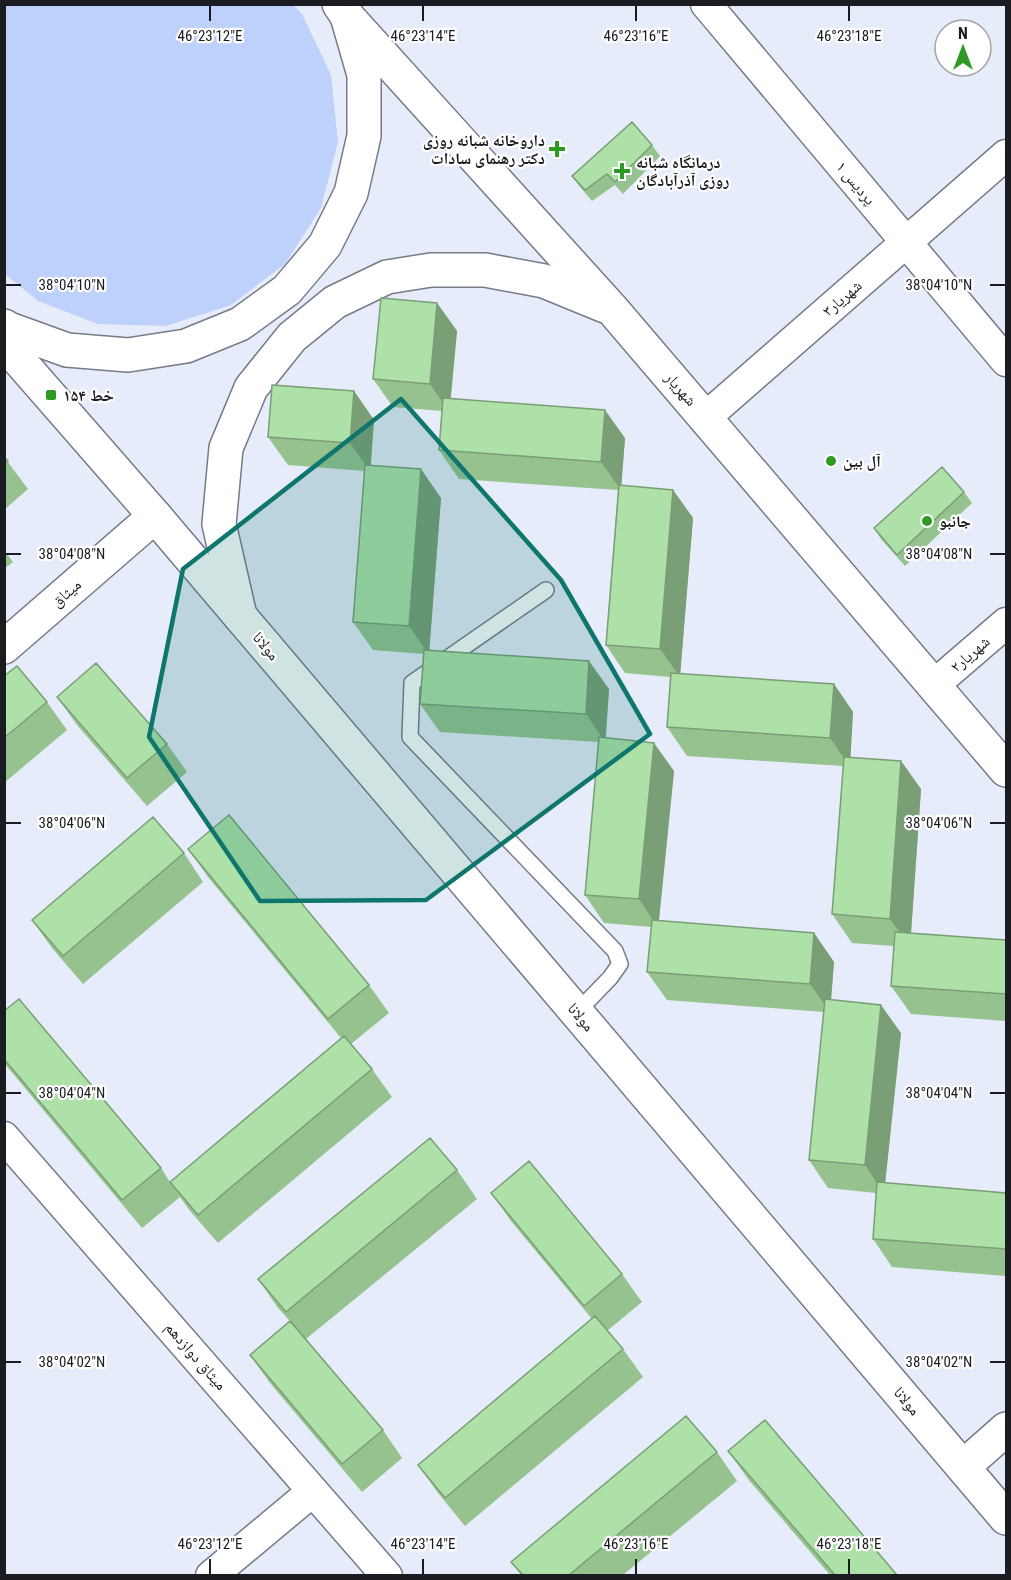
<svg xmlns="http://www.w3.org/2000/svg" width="1011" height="1580" font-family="'Roboto Condensed','Noto Naskh Arabic',sans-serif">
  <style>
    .green { fill: #bed1fa }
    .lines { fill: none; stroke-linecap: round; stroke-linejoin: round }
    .lane-casing { stroke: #767b88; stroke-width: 18 }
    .street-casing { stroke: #767b88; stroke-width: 33 }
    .secondary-casing { stroke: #767b88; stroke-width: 36 }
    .primary-casing { stroke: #767b88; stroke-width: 36 }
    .lane { stroke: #fff; stroke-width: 15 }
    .street { stroke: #fff; stroke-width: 30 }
    .secondary { stroke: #fff; stroke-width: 33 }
    .primary { stroke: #fff; stroke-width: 33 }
    .wall { fill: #96c290 }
    .shaded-wall { fill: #7a9e76 }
    .building { fill: #aee1a8; stroke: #7a9e76; stroke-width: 1.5 }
    .marked { fill: #0f766e; fill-opacity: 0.2; stroke: #0f766e; stroke-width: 4.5; stroke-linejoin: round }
    .ticks { fill: none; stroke: #1a1c21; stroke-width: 2 }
    .poi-dot { fill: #2e9923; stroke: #fff; stroke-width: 2 }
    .labels { text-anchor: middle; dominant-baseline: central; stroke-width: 4.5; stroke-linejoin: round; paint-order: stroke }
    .poi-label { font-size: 16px; font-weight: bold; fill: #1a1c21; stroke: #fff; text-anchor: start }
    .street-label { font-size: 16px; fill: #1a1c21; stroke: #fff }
    .ticks-label { font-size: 15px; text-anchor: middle; fill: #1a1c21; stroke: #fff; stroke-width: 4.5; stroke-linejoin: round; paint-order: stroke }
  </style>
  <rect width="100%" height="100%" fill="#e6ecfa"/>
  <path class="green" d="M4,5h289l9,9 29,61 7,67 -17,66 -36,56 -54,41 -65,21 -68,-2 -60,-23 -33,-27z"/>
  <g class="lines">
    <defs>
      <path id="lane" d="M546,590l-134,93 -2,54 205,214 5,13 -10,14 -33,34"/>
      <path id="street" d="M706,4l300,357
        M705,418l301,-263
        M934,685l72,-62
        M4,1137l383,439
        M211,1576l102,-85"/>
      <path id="secondary" d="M347,16l265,293 394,461
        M4,343l151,173 -151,131
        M240,616l-21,-92 7,-76 25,-60 41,-51 43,-35 52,-25 44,-7h54l59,11 61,25
        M963,1467l43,-38"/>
      <path id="primary" d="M4,326l5,3 58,21 61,5 58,-9 54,-22 47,-34 38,-45 26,-52 13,-57v-61l-17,-59 -8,-12
        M155,516l851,1002"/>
    </defs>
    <use href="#lane" class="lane-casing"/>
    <use href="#street" class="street-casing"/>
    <use href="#secondary" class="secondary-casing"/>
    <use href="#primary" class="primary-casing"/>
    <use href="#lane" class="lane"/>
    <use href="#street" class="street"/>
    <use href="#secondary" class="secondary"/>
    <use href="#primary" class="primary"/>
  </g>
  <path class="wall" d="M652,145l8,11 -37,38 -8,-9 -23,16 -12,-14 -8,-11z
    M437,303l20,28 -6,67 174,40 -4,48 52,4 20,28 -13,156 154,10 19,28 -3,45 51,4 20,28 -10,144 95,7v81l-95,-7 -20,-28 3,-40 -42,-3 -20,-29 11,-148 -156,-10 -20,-29 3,-50 -45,-4 -19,-28 12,-155 -159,-11 -20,-29 3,-39 -49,-4 -20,-28z
    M354,391l20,29 -3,45 70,33 -12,152 180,39 -3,49 68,33 -15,150 155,12 20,29 -3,38 70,33 -16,150 121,10v83l-114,-9 -19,-28 3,-46 -48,-5 -19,-28 15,-148 -157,-12 -20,-28 4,-45 -47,-4 -19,-28 14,-153 -159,-10 -20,-28 4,-50 -51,-4 -20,-28 12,-151 -77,-6 -20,-28z
    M4,457l24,32 -24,21z
    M964,492l8,11 -67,63 -24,-27 -7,-11z
    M4,550l9,12 -9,7z
    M4,676l43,26 20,28 -63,53z
    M57,697l110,47 20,28 -40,34 -70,-81z
    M188,849l181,136 20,28 -38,31 21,25 20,28 -174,146 -28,-32 -10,-14 -38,31 -138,-165v-52l157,157 9,14 171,-144 -133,-161z
    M184,853l19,29 -120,102 -31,-36 -20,-28z
    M457,1170l20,29 -171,140 77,91 19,28 -40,34 -92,-109 -20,-28 40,-34 -12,-13 -20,-29z
    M491,1193l131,81 20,28 -35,29 16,18 20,28 -178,149 -27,-33 -20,-28 174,-146 -81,-98z
    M728,1451l169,124h-67l-82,-96z
    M717,1452l20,29 -114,94h-102l-10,-13z"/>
  <path class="shaded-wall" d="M437,303l20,28 -8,81 -19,-28z
    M354,391l20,29 -4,51 -20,-28z
    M605,410l20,28 -4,52 -20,-28z
    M421,469l20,29 -12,157 -20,-29z
    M673,490l20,28 -13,159 -20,-28z
    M589,661l20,28 -4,53 -19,-28z
    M834,684l19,28 -3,55 -20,-29z
    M654,743l20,28 -16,157 -19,-29z
    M901,761l20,28 -11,158 -20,-28z
    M814,933l20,29 -4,50 -20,-28z
    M881,1005l20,28 -17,161 -19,-29z"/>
  <path class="building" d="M632,122l20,23 -37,37 -8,-8 -22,16 -13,-14z
    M381,298l56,5 -7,81 -57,-5z
    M272,385l82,6 -4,52 -82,-6z
    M443,398l162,12 -4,52 -162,-12z
    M4,457l4,4 -4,3z
    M365,465l56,4 -12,157 -56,-4z
    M942,467l22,25 -67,63 -23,-27z
    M619,485l54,5 -13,159 -54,-4z
    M424,650l165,11 -3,53 -166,-10z
    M96,663l71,81 -40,34 -70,-81z
    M17,666l30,36 -43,36v-62z
    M671,673l163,11 -4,54 -163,-11z
    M599,737l55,6 -15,156 -54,-4z
    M844,757l57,4 -11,158 -58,-5z
    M229,815l140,170 -41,34 -140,-170z
    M153,817l31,36 -121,103 -31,-36z
    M652,920l162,13 -4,51 -163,-12z
    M895,932l111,8v54l-115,-8z
    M19,999l142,169 -39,32 -118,-141v-48z
    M825,999l56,6 -16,160 -56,-5z
    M344,1036l28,33 -174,146 -28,-33z
    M430,1138l27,32 -171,142 -28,-33z
    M529,1161l93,113 -38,32 -93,-113z
    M877,1182l129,11v56l-133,-10z
    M595,1316l28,33 -178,149 -27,-33z
    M290,1321l93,109 -41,34 -92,-109z
    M686,1416l31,36 -148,123h-46l-12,-13z
    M765,1420l132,155h-62l-107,-124z"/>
  <path class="marked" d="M401,399l160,181 89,154 -224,166 -166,1 -111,-164 34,-168z"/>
  <path class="ticks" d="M210,6v15M423,6v15M636,6v15M849,6v15M6,285h15M990,285h15M6,554h15M990,554h15M6,823h15M990,823h15M6,1093h15M990,1093h15M6,1362h15M990,1362h15M210,1559v15M423,1559v15M636,1559v15M849,1559v15"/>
  <g class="poi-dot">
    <path d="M554 140h6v6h6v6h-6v6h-6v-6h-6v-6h6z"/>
    <path d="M619 162h6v6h6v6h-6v6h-6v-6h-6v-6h6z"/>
    <rect x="45" y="389" width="12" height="12" rx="3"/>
    <circle cx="831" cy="461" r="6"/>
    <circle cx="927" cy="521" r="6"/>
  </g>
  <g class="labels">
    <g class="poi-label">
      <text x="545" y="140" text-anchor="end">داروخانه شبانه روزی<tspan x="545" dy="18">دکتر رهنمای سادات</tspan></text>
      <text x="636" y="162">درمانگاه شبانه<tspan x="636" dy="18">روزی آذرآبادگان</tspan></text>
      <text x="63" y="395">خط ۱۵۴</text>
      <text x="843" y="461">آل بین</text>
      <text x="939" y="521">جانبو</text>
    </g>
    <g class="street-label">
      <text transform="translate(856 183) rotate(50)">پردیس ۱</text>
      <text transform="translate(842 298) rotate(-41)">شهریار۳</text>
      <text transform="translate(681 389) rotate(49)">شهریار</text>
      <text transform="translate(66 593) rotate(-41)">میثاق</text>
      <text transform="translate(266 646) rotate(50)">مولانا</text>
      <text transform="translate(970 654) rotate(-41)">شهریار۲</text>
      <text transform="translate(581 1017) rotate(50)">مولانا</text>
      <text transform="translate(196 1356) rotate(49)">میثاق دوازدهم</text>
      <text transform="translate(907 1401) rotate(50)">مولانا</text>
    </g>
  </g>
  <g class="ticks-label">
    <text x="210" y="41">46°23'12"E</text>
    <text x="423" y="41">46°23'14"E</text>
    <text x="636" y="41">46°23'16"E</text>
    <text x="849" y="41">46°23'18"E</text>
    <text x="72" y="290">38°04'10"N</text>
    <text x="939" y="290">38°04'10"N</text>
    <text x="72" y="559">38°04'08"N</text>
    <text x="939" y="559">38°04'08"N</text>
    <text x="72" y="828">38°04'06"N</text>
    <text x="939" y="828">38°04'06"N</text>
    <text x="72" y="1098">38°04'04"N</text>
    <text x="939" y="1098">38°04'04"N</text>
    <text x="72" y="1367">38°04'02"N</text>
    <text x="939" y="1367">38°04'02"N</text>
    <text x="210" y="1549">46°23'12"E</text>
    <text x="423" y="1549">46°23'14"E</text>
    <text x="636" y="1549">46°23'16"E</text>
    <text x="849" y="1549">46°23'18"E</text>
  </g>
  <rect width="1011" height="1580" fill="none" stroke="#1a1c21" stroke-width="12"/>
  <g transform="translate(963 48)"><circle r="28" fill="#ffffff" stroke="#a3a4a6" stroke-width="1.5"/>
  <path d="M0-4.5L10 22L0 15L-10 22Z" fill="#2e9923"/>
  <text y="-9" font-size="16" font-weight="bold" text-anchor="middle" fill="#1a1c21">N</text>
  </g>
</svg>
